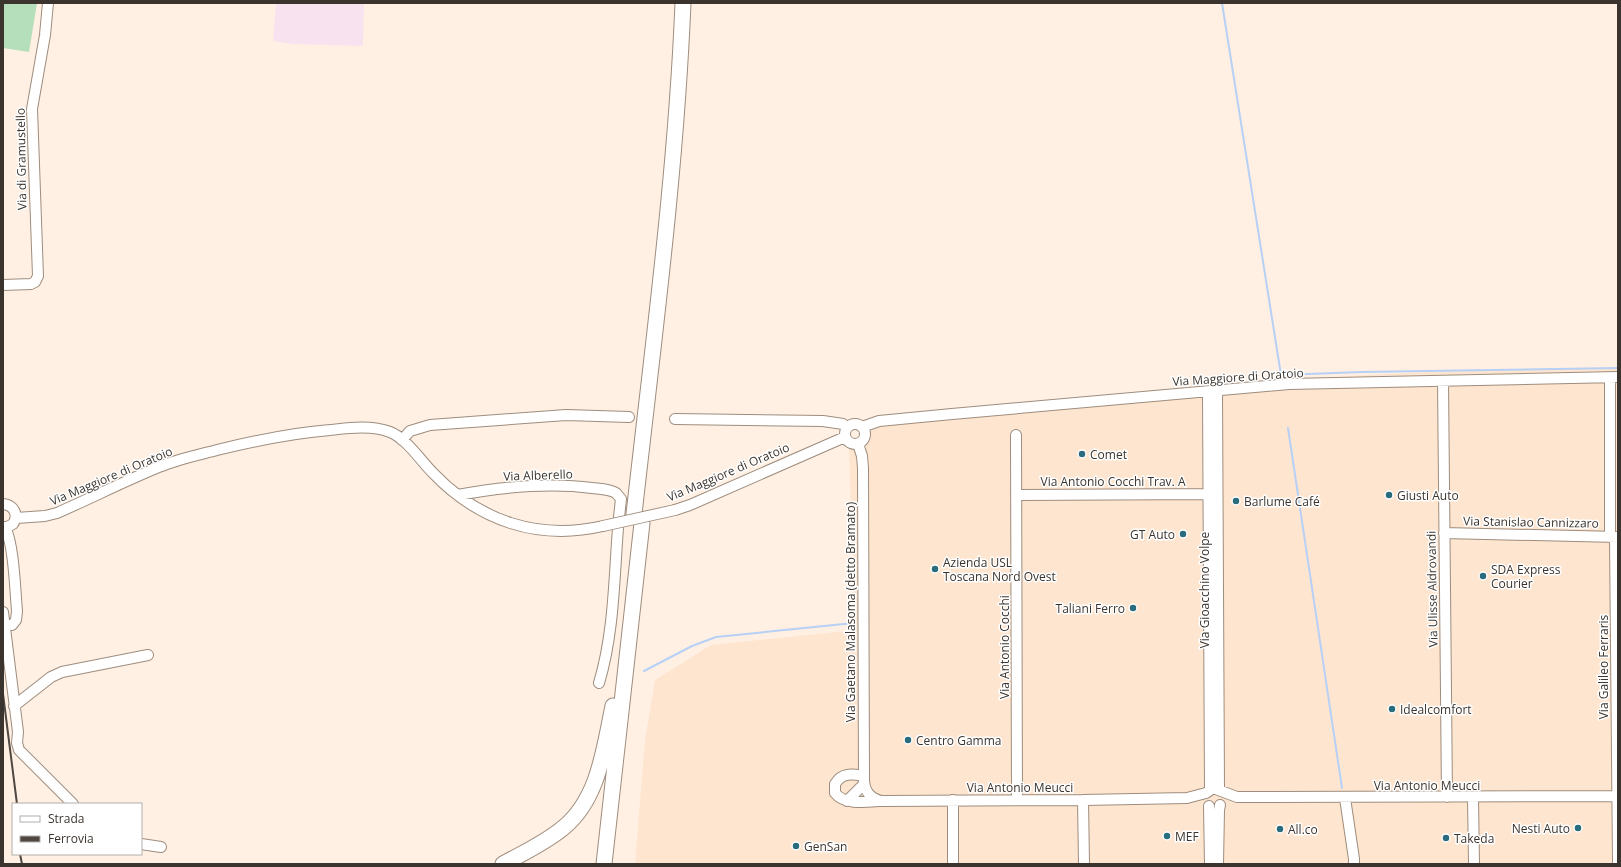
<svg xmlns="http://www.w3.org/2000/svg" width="1621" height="867" font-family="'Open Sans',sans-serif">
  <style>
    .built { fill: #fee5cf }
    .industrial { fill: #f8e2ef }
    .green { fill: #b5deba }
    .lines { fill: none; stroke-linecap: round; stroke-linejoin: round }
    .stream { stroke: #b7d0f6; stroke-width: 2 }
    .minor-casing { stroke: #9e8d7e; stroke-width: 12 }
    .highway-casing { stroke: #9e8d7e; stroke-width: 17 }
    .minor { stroke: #fff; stroke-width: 10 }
    .highway { stroke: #fff; stroke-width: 15 }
    .rail { stroke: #4f4741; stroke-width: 2 }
    .minor-bridge-casing { stroke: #9e8d7e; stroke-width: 12; stroke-linecap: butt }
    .minor-bridge { stroke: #fff; stroke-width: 10 }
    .poi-dot { fill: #286c7d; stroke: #fff; stroke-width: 1.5 }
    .labels { text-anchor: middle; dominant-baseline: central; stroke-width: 3; stroke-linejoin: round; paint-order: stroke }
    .street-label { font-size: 12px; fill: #3b342e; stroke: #fff }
    .poi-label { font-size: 12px; fill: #3b342e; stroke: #fff; text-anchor: start }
  </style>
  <rect width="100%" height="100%" fill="#fff0e3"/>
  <path class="built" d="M1618,367v497h-983l10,-124 10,-60 56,-35 144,-15 -6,-182 25,-19 8,-3 311,-30 26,-13 227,-12z"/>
  <path class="industrial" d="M276,3h88l-1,43 -70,-2 -20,-3z"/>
  <path class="green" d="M3,3h34l-8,49 -26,-4z"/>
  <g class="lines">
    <path class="stream" d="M1222,3l59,372 80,-3 257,-4
      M1288,428l54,360
      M644,671l48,-25 24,-9 138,-14"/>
    <defs>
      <path id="minor" d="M3,285l28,-1 4,-2 3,-6 -6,-167 13,-74 3,-32
        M1610,378v159
        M1443,381l4,416
        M1217,391l2,399
        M1208,392l2,398
        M675,419l148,2 20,3 4,3
        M845 434a10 10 0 1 1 20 0a10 10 0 1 1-20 0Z
        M862,427l17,-6 73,-7 337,-30 329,-7
        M1016,435l1,365
        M402,440l8,-9 20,-6 136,-10 63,2
        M858,444l4,12 1,12 1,313c1,11 6,17 17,20l202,-1 104,-2 19,-5 7,-5 24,9 381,-1
        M458,495c44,-8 90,-13 134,-7 8,1 17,1 24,5l5,6 -2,18
        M1017,495l192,-1
        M3,504c11,1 16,11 10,20l-6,3h-4
        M675,510l15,-5 155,-68
        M16,518l29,-2 12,-3c34,-15 68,-32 102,-46 19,-8 39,-12 58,-17 37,-9 74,-17 113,-20 19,-2 41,-5 60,2 16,6 31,29 43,41 46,48 105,68 170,53
        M5,527c9,18 10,62 12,84l-1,9 -4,5
        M1444,533l174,4
        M1615,537l3,327
        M3,612l15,120 -1,11 2,7 54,54
        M599,683c15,-50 15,-104 19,-155
        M14,706l37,-29 11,-5 86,-17
        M864,776c-12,-2 -22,-4 -29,8v9c9,12 31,9 44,8
        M1473,797l1,67
        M1345,798l9,61v5
        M953,800v64
        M1083,800l1,64
        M847,801l17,-17
        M1209,806l1,58
        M141,844l20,3
        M1218,864l1,-54 1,-5"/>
      <path id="highway" d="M634,514c19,-170 42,-340 49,-511
        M503,864c20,-11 42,-21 60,-36 36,-29 41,-80 50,-122
        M604,864l38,-341"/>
    </defs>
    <use href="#minor" class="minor-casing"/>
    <use href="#highway" class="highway-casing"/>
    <use href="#minor" class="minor"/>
    <use href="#highway" class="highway"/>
    <path class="rail" d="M3,694l14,110
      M20,854l2,10"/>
    <defs>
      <path id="minor-bridge" d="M603,526l72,-16"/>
    </defs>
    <use href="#minor-bridge" class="minor-bridge-casing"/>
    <use href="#minor-bridge" class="minor-bridge"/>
  </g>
  <g class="poi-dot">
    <circle cx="1082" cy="454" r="4"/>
    <circle cx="1389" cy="495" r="4"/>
    <circle cx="1236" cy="501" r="4"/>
    <circle cx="1183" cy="534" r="4"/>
    <circle cx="935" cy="569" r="4"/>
    <circle cx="1483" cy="576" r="4"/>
    <circle cx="1133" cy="608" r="4"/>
    <circle cx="1392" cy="709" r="4"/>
    <circle cx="908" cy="740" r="4"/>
    <circle cx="1578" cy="828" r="4"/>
    <circle cx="1280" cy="829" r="4"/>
    <circle cx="1167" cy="836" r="4"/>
    <circle cx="1446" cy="838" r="4"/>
    <circle cx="796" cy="846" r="4"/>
  </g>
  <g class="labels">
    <g class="street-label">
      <text transform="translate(21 159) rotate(-91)">Via di Gramustello</text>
      <text transform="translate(1238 377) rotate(-4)">Via Maggiore di Oratoio</text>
      <text transform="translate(728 472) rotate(-23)">Via Maggiore di Oratoio</text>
      <text transform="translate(538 475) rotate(-2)">Via Alberello</text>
      <text transform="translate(111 476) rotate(-23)">Via Maggiore di Oratoio</text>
      <text x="1113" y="481">Via Antonio Cocchi Trav. A</text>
      <text transform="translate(1531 522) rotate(1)">Via Stanislao Cannizzaro</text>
      <text transform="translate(1432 589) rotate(-91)">Via Ulisse Aldrovandi</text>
      <text transform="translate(1204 590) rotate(-90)">Via Gioacchino Volpe</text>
      <text transform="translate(850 612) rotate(-90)">Via Gaetano Malasoma (detto Bramato)</text>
      <text transform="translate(1004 647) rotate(-90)">Via Antonio Cocchi</text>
      <text transform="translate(1603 667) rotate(-90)">Via Galileo Ferraris</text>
      <text x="1427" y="785">Via Antonio Meucci</text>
      <text x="1020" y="787">Via Antonio Meucci</text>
    </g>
    <g class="poi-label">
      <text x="1090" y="454">Comet</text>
      <text x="1397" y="495">Giusti Auto</text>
      <text x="1244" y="501">Barlume Café</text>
      <text x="1175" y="534" text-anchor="end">GT Auto</text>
      <text x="943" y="562">Azienda USL<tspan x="943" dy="14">Toscana Nord Ovest</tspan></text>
      <text x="1491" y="569">SDA Express<tspan x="1491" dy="14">Courier</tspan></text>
      <text x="1125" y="608" text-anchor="end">Taliani Ferro</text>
      <text x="1400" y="709">Idealcomfort</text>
      <text x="916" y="740">Centro Gamma</text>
      <text x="1570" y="828" text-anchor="end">Nesti Auto</text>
      <text x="1288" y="829">All.co</text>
      <text x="1175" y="836">MEF</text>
      <text x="1454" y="838">Takeda</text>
      <text x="804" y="846">GenSan</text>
    </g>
  </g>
  <rect width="1621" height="867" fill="none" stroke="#3b342e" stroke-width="8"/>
  <rect x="12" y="803" width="130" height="52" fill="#ffffff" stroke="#b1aeab"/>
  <rect x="20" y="816" width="20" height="6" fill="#ffffff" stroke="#b1aeab"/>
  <text x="48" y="823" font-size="12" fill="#3b342e">Strada</text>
  <rect x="20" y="836" width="20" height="6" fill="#4f4741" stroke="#b1aeab"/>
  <text x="48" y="843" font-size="12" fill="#3b342e">Ferrovia</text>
</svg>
